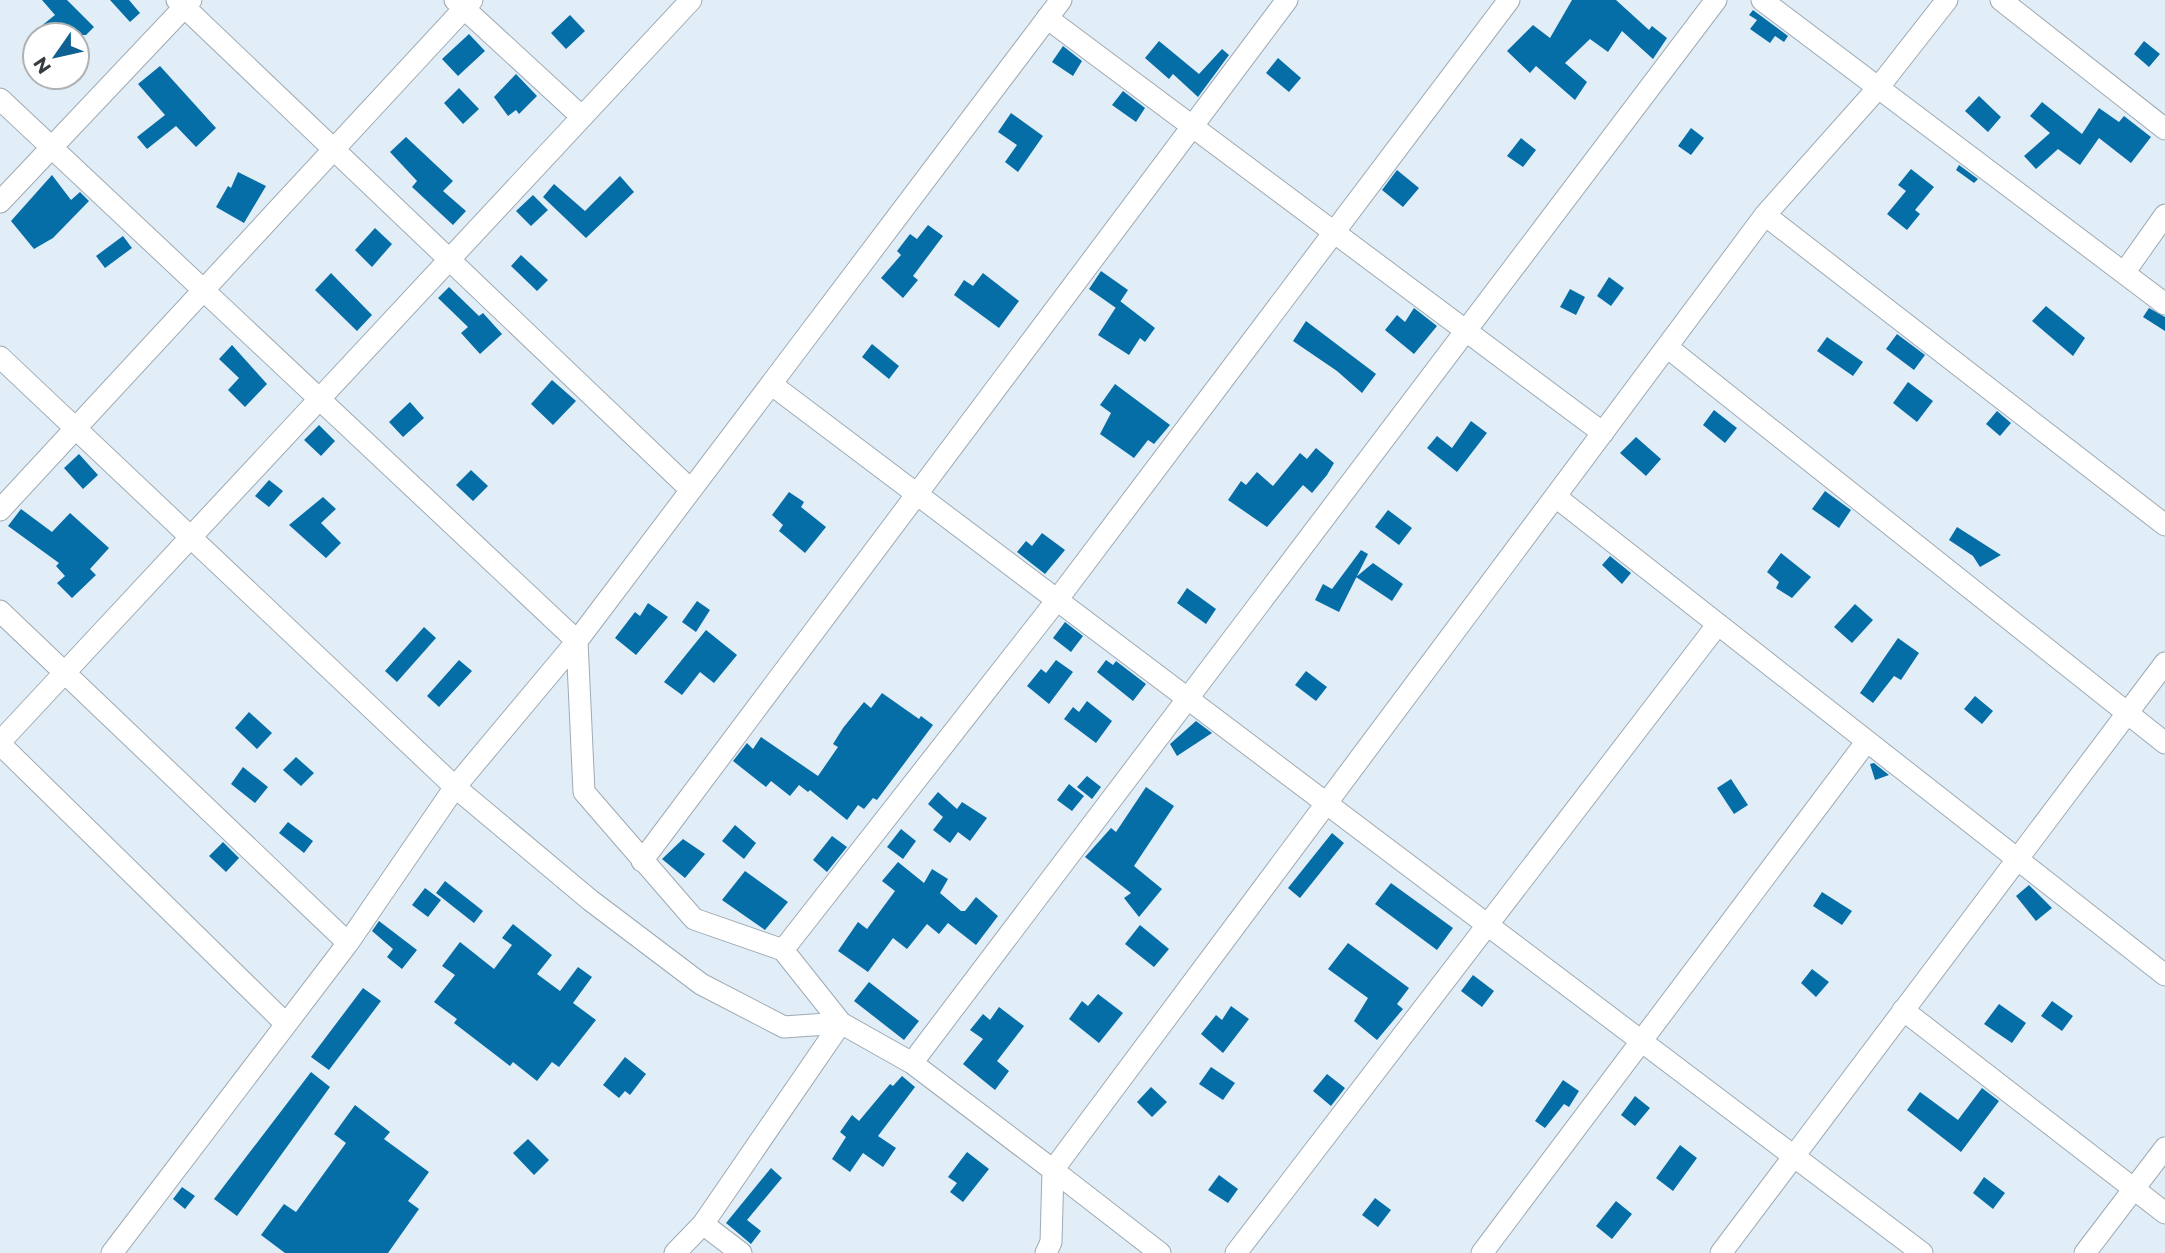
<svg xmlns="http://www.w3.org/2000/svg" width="2165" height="1253" font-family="Montserrat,sans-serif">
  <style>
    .building { fill: #056ea7 }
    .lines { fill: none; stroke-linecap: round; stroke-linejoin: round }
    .minor-casing { stroke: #9eaab3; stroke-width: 23 }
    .minor { stroke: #fff; stroke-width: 21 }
  </style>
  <rect width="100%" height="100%" fill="#e1eef8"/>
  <path class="building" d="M42,0h25l27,27 -8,8h-56l25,-20z
    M110,0h19l11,13 -10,9z
    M1572,0h44l33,30 3,-4 15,12 -14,21 -31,-28 -14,21 -18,-13 -25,24 22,19 -12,18 -39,-34 -6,7 -23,-22 26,-26 17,13z
    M1753,10l35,26 -4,6 -9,-6 -5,7 -20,-14 7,-9 -8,-5z
    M570,15l15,16 -19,18 -15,-16z
    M469,34l16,17 -27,25 -16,-17z
    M1159,41l40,33 23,-25 7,6 -31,42 -25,-23 -4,5 -24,-21z
    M2144,41l16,13 -11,13 -15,-13z
    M1063,46l19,15 -9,15 -21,-14z
    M1278,58l23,20 -12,14 -23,-19z
    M160,66l56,62 -20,19 -20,-21 -29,23 -10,-12 28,-22 -27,-31z
    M516,74l21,22 -18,18 -3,-4 -8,6 -14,-19z
    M459,88l20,21 -16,15 -19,-21z
    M1123,91l22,17 -9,14 -24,-17z
    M1979,96l22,21 -13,15 -23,-21z
    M2042,102l40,32 17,-26 20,14 5,-6 27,21 -20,26 -32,-25 -19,27 -22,-16 -22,20 -12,-13 26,-23 -20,-17z
    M1011,113l32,23 -25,36 -13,-10 12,-17 -19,-13z
    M1691,128l13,10 -13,17 -13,-9z
    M406,137l47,44 -10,10 23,20 -13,14 -41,-38 5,-6 -27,-29z
    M1521,138l15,12 -13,17 -16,-11z
    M1959,165l19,14 -4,4 -18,-13z
    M1911,169l23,18 -19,23 5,4 -13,16 -20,-16 19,-23 -8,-6z
    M1397,170l22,18 -16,19 -21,-17z
    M238,172l28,14 -22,37 -28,-16 12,-21 3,2z
    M52,175l19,25 9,-8 9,9 -36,37 -19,11 -23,-28z
    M620,176l14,16 -48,46 -43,-41 11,-13 31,27z
    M533,195l15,15 -17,16 -15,-15z
    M928,225l15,11 -30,40 5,4 -15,18 -22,-20 20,-23 -4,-4 13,-17 7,5z
    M375,228l17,16 -20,23 -17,-17z
    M123,236l9,12 -27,20 -9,-12z
    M521,255l27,25 -11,11 -26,-25z
    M1101,271l27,19 -12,18 -27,-19z
    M331,273l41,42 -15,16 -42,-41z
    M983,273l36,28 -20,27 -45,-33 10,-15 9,6z
    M1609,277l15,11 -13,18 -14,-10z
    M449,287l30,29 4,-3 19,21 -22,20 -19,-21 7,-6 -30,-29z
    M1570,289l15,8 -9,18 -16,-8z
    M1120,301l35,27 -10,14 -5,-4 -11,17 -31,-20z
    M2046,306l39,32 -12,18 -41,-35z
    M1414,308l23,18 -23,28 -29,-24 12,-15 8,7z
    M2149,308l16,9v14l-22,-14z
    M1306,321l70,53 -14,19 -25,-22 -44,-30z
    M1897,334l28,21 -11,15 -28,-21z
    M1827,337l36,25 -10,14 -36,-25z
    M872,344l27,22 -10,13 -27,-22z
    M232,345l35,39 -22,23 -17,-17 11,-12 -20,-19z
    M552,380l24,21 -23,24 -22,-21z
    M1908,382l25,19 -16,21 -24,-19z
    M1115,384l55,41 -16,19 -6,-4 -14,18 -34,-24 11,-21 -11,-8z
    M410,402l14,16 -21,19 -14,-15z
    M1714,410l23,18 -12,15 -22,-18z
    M1997,411l14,12 -11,13 -14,-12z
    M1471,421l16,12 -30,39 -30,-24 10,-12 15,12z
    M319,425l16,16 -14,15 -17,-16z
    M1636,437l25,22 -15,17 -26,-23z
    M1316,448l18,15 -7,12 -15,18 -9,-8 -36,42 -39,-27 13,-19 5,4 11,-13 16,14 27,-33 7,6z
    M79,454l19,21 -15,14 -19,-21z
    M471,470l17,16 -15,15 -17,-16z
    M269,480l14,11 -14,16 -14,-11z
    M1825,491l26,19 -12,18 -27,-19z
    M789,492l15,10 -3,5 25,20 -21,26 -26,-22 4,-6 -11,-10z
    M323,497l13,12 -15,14 20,20 -15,15 -37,-33z
    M21,509l31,23 18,-19 39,35 -19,21 6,6 -24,23 -15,-15 8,-7 -9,-10 3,-3 -51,-37z
    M1388,510l24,18 -13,17 -24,-18z
    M1957,527l44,28 -21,12 -7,-11 -24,-16z
    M1042,533l23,17 -20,24 -28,-22 9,-11 6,5z
    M1361,550l7,4 -29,58 -24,-12 8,-16 9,5z
    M1781,553l30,24 -19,21 -16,-10 3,-6 -12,-10z
    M1610,556l21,17 -9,11 -20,-19z
    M1373,563l30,21 -11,17 -36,-24z
    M1187,588l29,21 -10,15 -29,-21z
    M697,601l13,9 -14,22 -14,-10z
    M648,603l20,14 -32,38 -21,-17 20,-26 5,4z
    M1855,604l18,16 -21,23 -18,-16z
    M1065,622l18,14 -12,16 -18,-14z
    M424,627l12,11 -39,44 -12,-11z
    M706,630l31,25 -23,28 -14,-11 -18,23 -18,-13z
    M1898,638l21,15 -18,27 -7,-4 -21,27 -13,-10z
    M459,660l13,11 -33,36 -12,-11z
    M1056,660l17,12 -24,32 -22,-18 14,-17 5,4z
    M1106,660l7,5 3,-4 30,23 -13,17 -36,-29z
    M1306,671l21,16 -11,14 -21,-16z
    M882,693l37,26 2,-3 12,9 -56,75 -4,-2 -9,11 -6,-4 -11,15 -37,-30 -2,2 -9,-7 -9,11 -19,-15 -5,6 -33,-26 14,-18 6,6 8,-12 57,39 20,-29 -5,-3 10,-16 21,-26 7,6z
    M1975,696l18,15 -11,13 -18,-15z
    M1087,701l25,20 -16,22 -32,-24 9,-12 6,5z
    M249,712l23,21 -15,16 -22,-21z
    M1196,721l16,12 -35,23 -7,-12z
    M296,757l18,16 -13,13 -18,-16z
    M1874,763l15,12 -14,5 -5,-16z
    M243,767l25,20 -13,16 -24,-19z
    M1087,776l14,11 -9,12 -15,-12z
    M1731,779l17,26 -14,9 -17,-26z
    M1069,784l15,12 -12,15 -15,-11z
    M1146,787l28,19 -40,60 28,23 -23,28 -15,-19 7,-5 -46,-36 26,-29 5,4z
    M938,792l19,17 5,-7 25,16 -17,23 -12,-9 -8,11 -17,-13 10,-13 -15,-13z
    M288,822l25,19 -9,12 -25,-20z
    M735,825l21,18 -12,16 -22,-18z
    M901,829l15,12 -13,18 -16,-12z
    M1332,833l12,10 -44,55 -12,-10z
    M832,836l15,11 -20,25 -14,-12z
    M683,839l22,15 -20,24 -23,-19z
    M223,842l16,16 -13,14 -17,-16z
    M898,862l26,21 8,-14 16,10 -8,14 21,18h4l11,-14 22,19 -22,29 -28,-22 -9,11 -12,-10 -20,25 -14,-11 -25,34 -30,-21 20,-29 9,7 28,-38 -13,-10z
    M745,871l43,31 -23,28 -43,-30z
    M445,881l38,30 -9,12 -38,-30z
    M1391,883l62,45 -16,22 -62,-46z
    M2029,885l23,23 -16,13 -20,-25z
    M425,888l16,12 -13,17 -16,-12z
    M1822,892l30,19 -10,14 -29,-19z
    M379,921l38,29 -15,19 -15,-12 6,-8 -21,-18z
    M513,924l39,31 -15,19 23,17 18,-24 14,10 -19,26 23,17 -37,47 -7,-5 -15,19 -24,-19 -3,4 -56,-43 3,-4 -23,-17 21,-27 -13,-9 18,-24 34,27 18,-24 -10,-7z
    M1140,925l29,24 -15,18 -29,-23z
    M1348,943l61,45 -12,16 6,5 -26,31 -23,-19 14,-23 -40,-29z
    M1812,969l17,13 -13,15 -15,-14z
    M1473,975l21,16 -12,16 -21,-16z
    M869,982l50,39 -15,19 -50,-39z
    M363,988l18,13 -52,69 -18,-13z
    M1098,994l25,19 -24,30 -30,-24 13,-18 6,5z
    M2052,1001l21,15 -11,15 -21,-15z
    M1999,1004l27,19 -14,20 -28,-19z
    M1231,1006l18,13 -26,34 -22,-19 15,-19 6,5z
    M999,1007l25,19 -27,35 12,10 -14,19 -32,-26 20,-25 -13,-9 13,-16 7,6z
    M625,1057l21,17 -16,21 -5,-4 -6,7 -16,-13z
    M1211,1067l24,16 -12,17 -24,-16z
    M311,1072l19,15 -93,129 -23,-17z
    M1327,1074l18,14 -14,18 -18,-15z
    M902,1076l13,11 -37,49 18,12 -13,19 -20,-14 -13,19 -18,-13 14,-22 -6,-5 12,-17 7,6 31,-37 3,2z
    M1563,1080l16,11 -10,16 -5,-3 -19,24 -10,-7z
    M1151,1087l16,15 -15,15 -15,-15z
    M1982,1088l17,13 -38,51 -54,-42 13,-18 38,28z
    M1635,1096l15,12 -15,18 -14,-11z
    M355,1105l35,27 -6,7 45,33 -21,29 11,8 -31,44h-103l-24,-18 23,-31 12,8 50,-69 -12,-9z
    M528,1139l21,21 -15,15 -21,-22z
    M1680,1145l17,13 -24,33 -17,-13z
    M967,1152l22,17 -26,33 -13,-10 7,-9 -9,-6z
    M771,1168l11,10 -35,42 14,11 -10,13 -25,-21z
    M1219,1175l19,14 -10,14 -20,-13z
    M1984,1177l21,16 -12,16 -20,-16z
    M182,1187l13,9 -10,13 -12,-10z
    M1375,1198l16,12 -13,17 -16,-12z
    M1616,1201l16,13 -20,25 -16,-13z"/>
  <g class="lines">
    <defs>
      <path id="minor" d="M177,0l514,490
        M455,0l127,117
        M1762,0l403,304
        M2001,0l164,129
        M1047,18l556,415
        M0,99l577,542 7,151 110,127 89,31 58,73
        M0,202l191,-202
        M1765,215l400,310
        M2124,273l41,-58
        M1667,347l498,396
        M0,357l455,430 135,113 111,84 83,43 57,-4
        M771,384l1151,869
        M1556,497l609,478
        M0,510l472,-510
        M0,611l348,332
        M0,742l691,-742
        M0,744l286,280
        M642,861l645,-861
        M783,950l274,-350 452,-600
        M1903,1010l262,203
        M912,1063l804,-1063
        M1053,1170l107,83
        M703,1224l38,29
        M112,1253l236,-310 107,-156 122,-146 484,-641
        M675,1253l28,-29 138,-201 71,40 141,107 712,-955 113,-127 69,-88
        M1046,1253l5,-11 2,-72
        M1236,1253l482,-629
        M1482,1253l385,-512
        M1721,1253l444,-590
        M2085,1253l80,-105"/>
    </defs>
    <use href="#minor" class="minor-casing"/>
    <use href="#minor" class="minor"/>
  </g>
  <g transform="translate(56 56) rotate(236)"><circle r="33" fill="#ffffff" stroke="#afb1b3" stroke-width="2"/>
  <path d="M0-5L12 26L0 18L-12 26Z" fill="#0f6193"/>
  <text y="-10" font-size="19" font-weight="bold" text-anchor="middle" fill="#373c40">N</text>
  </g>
</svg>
